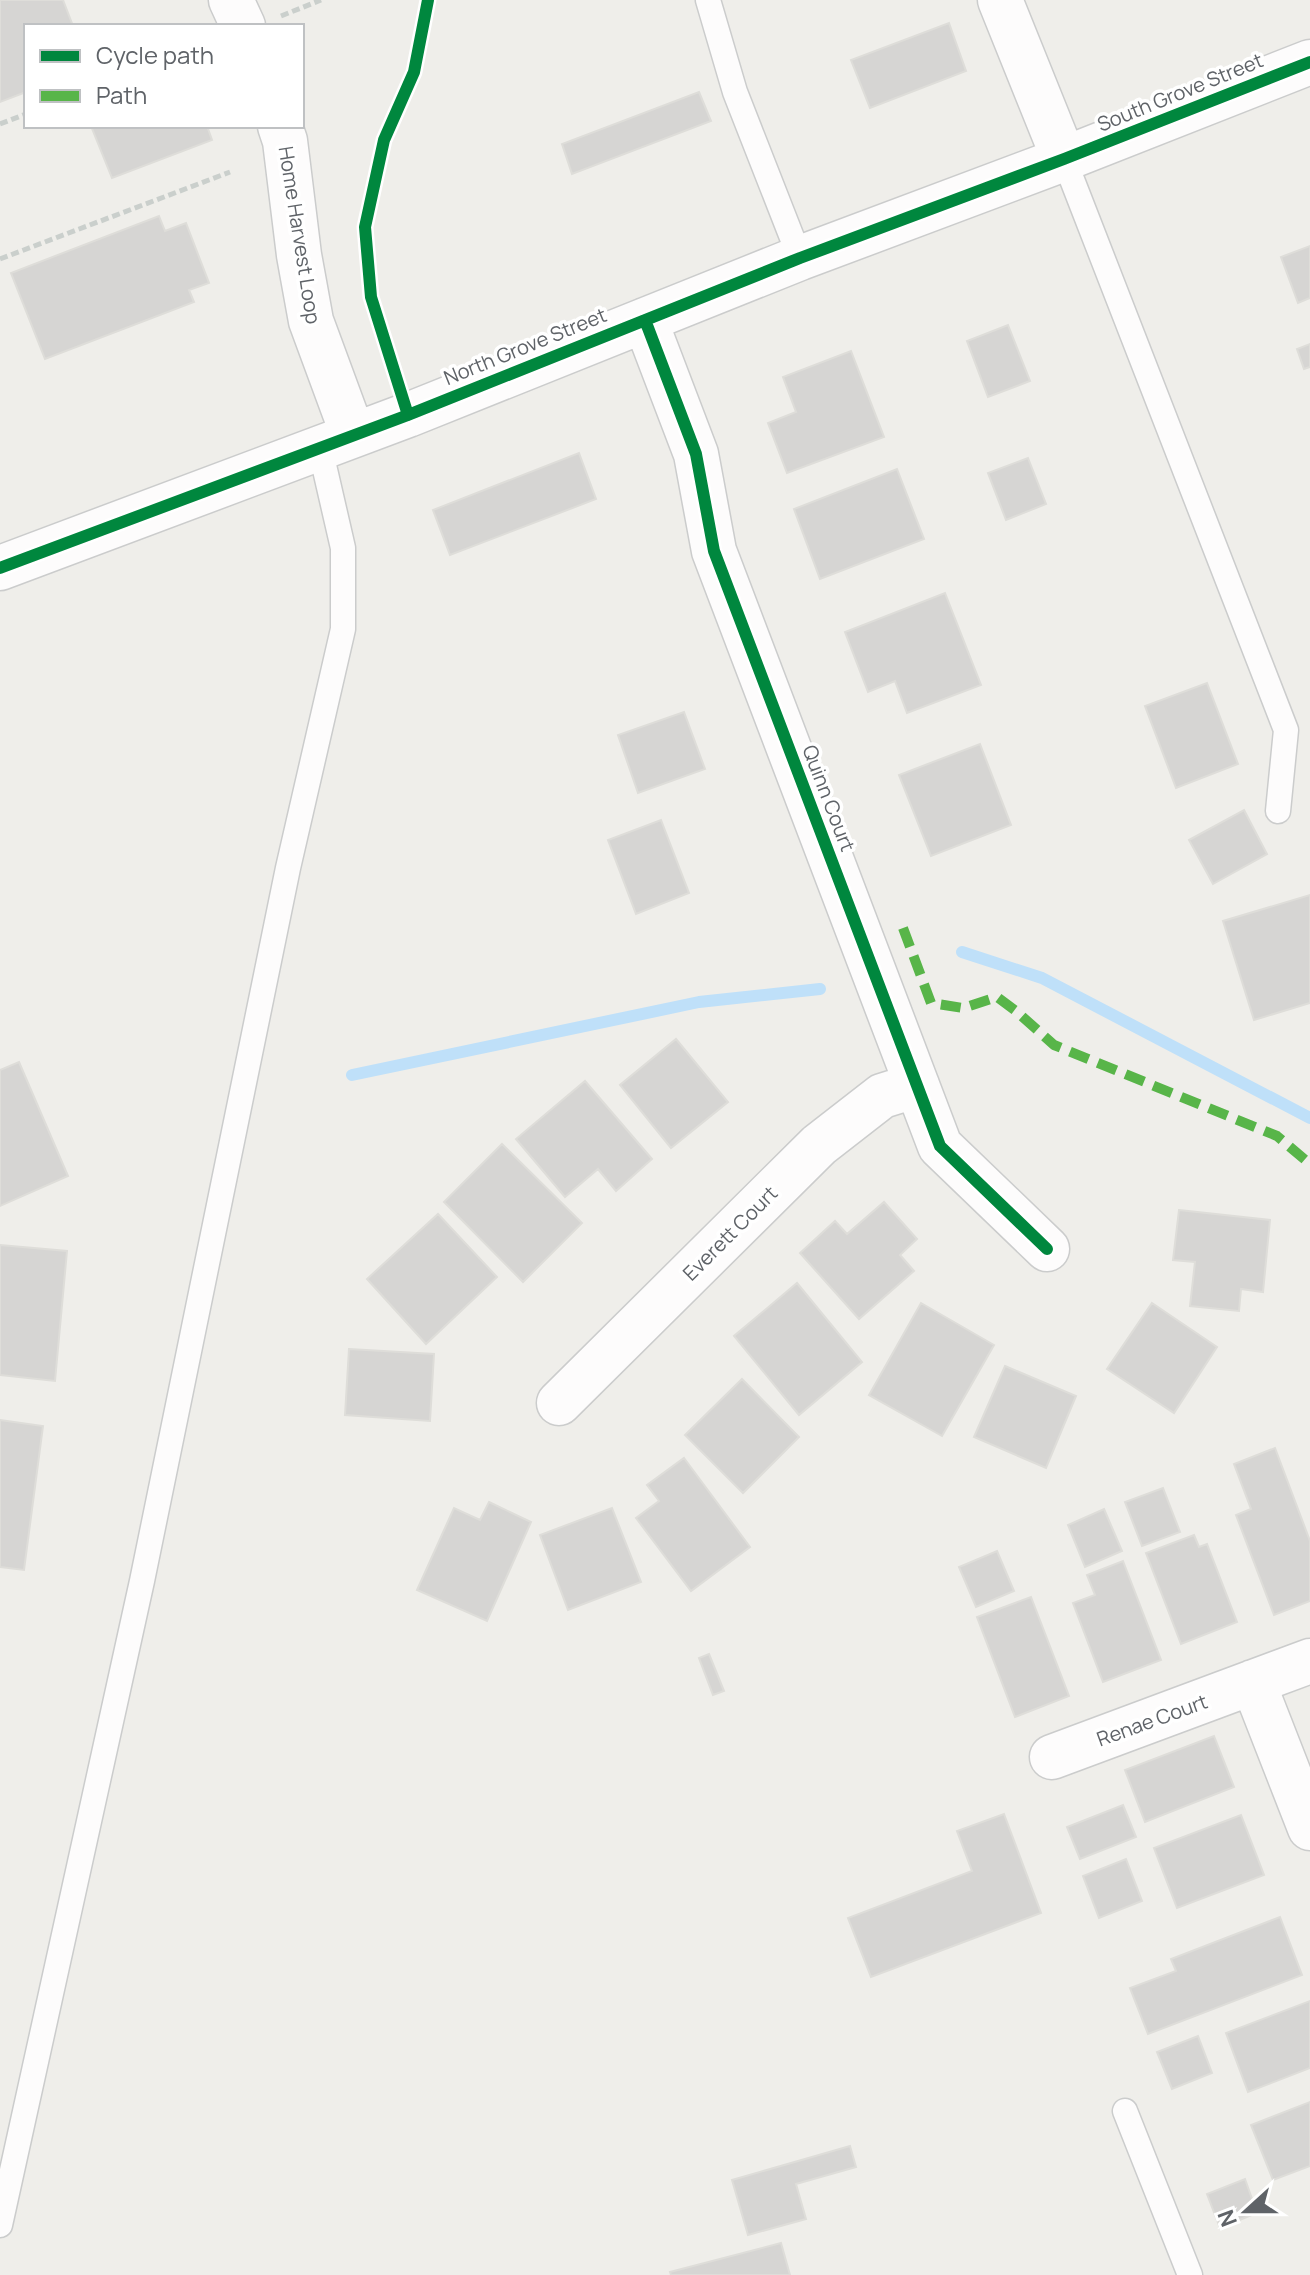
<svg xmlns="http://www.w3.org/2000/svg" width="1310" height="2275" font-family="Manrope,sans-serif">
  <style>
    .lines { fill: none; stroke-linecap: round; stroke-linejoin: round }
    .stream { stroke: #bfe0f9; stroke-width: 12 }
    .building { fill: #d6d5d3; stroke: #deddd9; stroke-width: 2 }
    .service-casing { stroke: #cbcccc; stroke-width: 27 }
    .minor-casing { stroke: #cbcccc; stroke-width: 47 }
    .path { stroke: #cacfcc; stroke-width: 5; stroke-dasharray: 8 4; stroke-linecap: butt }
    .service { stroke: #fdfcfc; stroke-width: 24 }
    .minor { stroke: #fdfcfc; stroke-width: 44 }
    .quiet { stroke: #58b549; stroke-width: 10; stroke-dasharray: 20 10; stroke-linecap: butt }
    .cycleway-casing { stroke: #fff; stroke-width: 17 }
    .cycleway { stroke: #00873e; stroke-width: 12 }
    .labels { text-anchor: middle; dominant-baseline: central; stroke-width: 7; stroke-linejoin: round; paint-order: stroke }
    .street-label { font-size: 20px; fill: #5f6368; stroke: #fff }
  </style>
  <rect width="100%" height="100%" fill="#efeeea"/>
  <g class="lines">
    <path class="stream" d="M962,952l80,26 268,140
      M352,1075l347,-73 121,-13"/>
  </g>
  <path class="building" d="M0,0h63l10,26h-47v66l-26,10z
    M949,23l17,48 -96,37 -19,-48z
    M699,92l12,29 -139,53 -10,-30z
    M91,126h116l5,14 -100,38z
    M159,216l6,15 21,-8 23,60 -20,7 5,12 -149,57 -34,-86z
    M1310,246v52l-12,5 -17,-46z
    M1008,325l22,56 -42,16 -21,-56z
    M1310,344v23l-6,2 -7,-20z
    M851,351l33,86 -97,36 -19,-50 28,-11 -13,-35z
    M579,453l17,46 -146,56 -17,-45z
    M1028,458l18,46 -40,16 -18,-47z
    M897,469l27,70 -104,40 -26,-70z
    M945,593l36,92 -74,28 -12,-32 -27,11 -23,-60z
    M1207,683l31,81 -62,24 -31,-82z
    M684,712l21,57 -67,24 -20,-58z
    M980,744l31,81 -80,31 -32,-81z
    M1244,810l23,44 -54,30 -24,-44z
    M661,820l28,73 -53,21 -28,-74z
    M1310,895v108l-56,17 -31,-99z
    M676,1039l52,63 -57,46 -51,-63z
    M19,1062l49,114 -68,30v-136z
    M585,1081l67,78 -36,32 -18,-22 -33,28 -49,-58z
    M502,1144l80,79 -59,59 -79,-80z
    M884,1202l33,37 -17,16 14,16 -55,48 -59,-66 35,-32 12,13z
    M1179,1210l91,10 -7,72 -22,-3 -2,22 -49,-5 5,-44 -22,-2z
    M438,1214l59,63 -71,67 -59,-65z
    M0,1245l67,6 -12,130 -55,-6z
    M797,1283l65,79 -63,53 -65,-79z
    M921,1303l73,42 -52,91 -73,-41z
    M1152,1303l65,44 -43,66 -67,-44z
    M349,1349l85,5 -4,67 -85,-6z
    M1005,1366l71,30 -30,72 -72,-31z
    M742,1379l57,58 -56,56 -58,-58z
    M0,1420l43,6 -19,144 -24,-3z
    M1275,1448l35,93v60l-36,14 -38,-100 15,-6 -17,-45z
    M684,1458l66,89 -59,44 -55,-73 23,-17 -12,-16z
    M1163,1488l17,44 -38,14 -17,-44z
    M489,1502l42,20 -44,99 -70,-31 37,-82 26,12z
    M612,1508l29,74 -73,28 -28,-75z
    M1104,1509l18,42 -37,16 -17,-42z
    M1194,1535l5,12 8,-3 30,78 -56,22 -35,-91z
    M997,1551l17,40 -38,16 -17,-40z
    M1123,1561l38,99 -58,22 -30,-79 22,-8 -8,-20z
    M1031,1597l38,99 -54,21 -38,-100z
    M709,1654l15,37 -11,4 -14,-37z
    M1214,1736l20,51 -89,35 -20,-52z
    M1123,1805l13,32 -56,22 -13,-32z
    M1004,1814l37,99 -170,64 -23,-59 124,-47 -15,-40z
    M1241,1815l23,60 -87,33 -23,-60z
    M1126,1859l16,42 -43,17 -16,-42z
    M1280,1917l22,58 -154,59 -18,-46 46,-17 -5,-12z
    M1310,2001v67l-62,24 -22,-59z
    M1198,2036l14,37 -40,16 -15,-37z
    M1310,2102v64l-37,14 -22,-55z
    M850,2146l6,21 -60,17 10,35 -58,16 -16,-55z
    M1245,2179l12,34 -37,15 -13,-34z
    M781,2243l9,32h-119l-1,-3z"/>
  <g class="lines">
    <defs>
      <path id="service" d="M708,0l27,92 65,166
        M1064,159l222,571 -8,81
        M1125,2111l65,164
        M0,2225l142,-644 146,-713 55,-239v-81l-23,-100"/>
      <path id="minor" d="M231,0l12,26
        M1000,0l64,159
        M280,126l5,15 14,114 12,66 42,114
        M645,320l51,134 18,97 226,595 107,103
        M0,568l408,-153 392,-157 264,-99 246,-97
        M559,1403l260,-258 63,-49 35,-11
        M1253,1682l57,146
        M1052,1757l258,-96"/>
    </defs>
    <use href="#service" class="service-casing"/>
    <use href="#minor" class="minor-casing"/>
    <path class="path" d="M281,16l40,-16
      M0,124l26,-10
      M0,259l230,-87"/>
    <use href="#service" class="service"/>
    <use href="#minor" class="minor"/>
    <path class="quiet" d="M903,928l28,75 32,5 34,-11 19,14 38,34 223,91 33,28"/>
    <defs>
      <path id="cycleway" d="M645,320l51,134 18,97 226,595 107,103
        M408,415l-37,-118 -6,-70 19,-87 30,-68 14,-72
        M0,568l408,-153 392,-157 264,-99 246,-97"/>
    </defs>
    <use href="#cycleway" class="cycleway-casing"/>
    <use href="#cycleway" class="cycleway"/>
  </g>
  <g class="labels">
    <g class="street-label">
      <text transform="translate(1180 92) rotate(-22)">South Grove Street</text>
      <text transform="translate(300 235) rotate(81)">Home Harvest Loop</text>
      <text transform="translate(525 346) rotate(-22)">North Grove Street</text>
      <text transform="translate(829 798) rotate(69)">Quinn Court</text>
      <text transform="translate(730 1233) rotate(-45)">Everett Court</text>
      <text transform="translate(1152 1720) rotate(-20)">Renae Court</text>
    </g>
  </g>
  <rect x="24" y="24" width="280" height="104" fill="#ffffff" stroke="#bfc1c3" stroke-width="2"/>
  <rect x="40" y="50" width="40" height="12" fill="#00873e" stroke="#bfc1c3" stroke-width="2"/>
  <text x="96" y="64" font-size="24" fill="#5f6368">Cycle path</text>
  <rect x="40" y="90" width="40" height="12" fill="#58b549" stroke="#bfc1c3" stroke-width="2"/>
  <text x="96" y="104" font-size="24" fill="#5f6368">Path</text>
  <g transform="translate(1246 2211) rotate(249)" stroke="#ffffff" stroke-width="6" paint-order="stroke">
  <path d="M0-6L14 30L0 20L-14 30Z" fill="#5f6368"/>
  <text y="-12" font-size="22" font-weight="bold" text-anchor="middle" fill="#5f6368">N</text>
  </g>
</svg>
